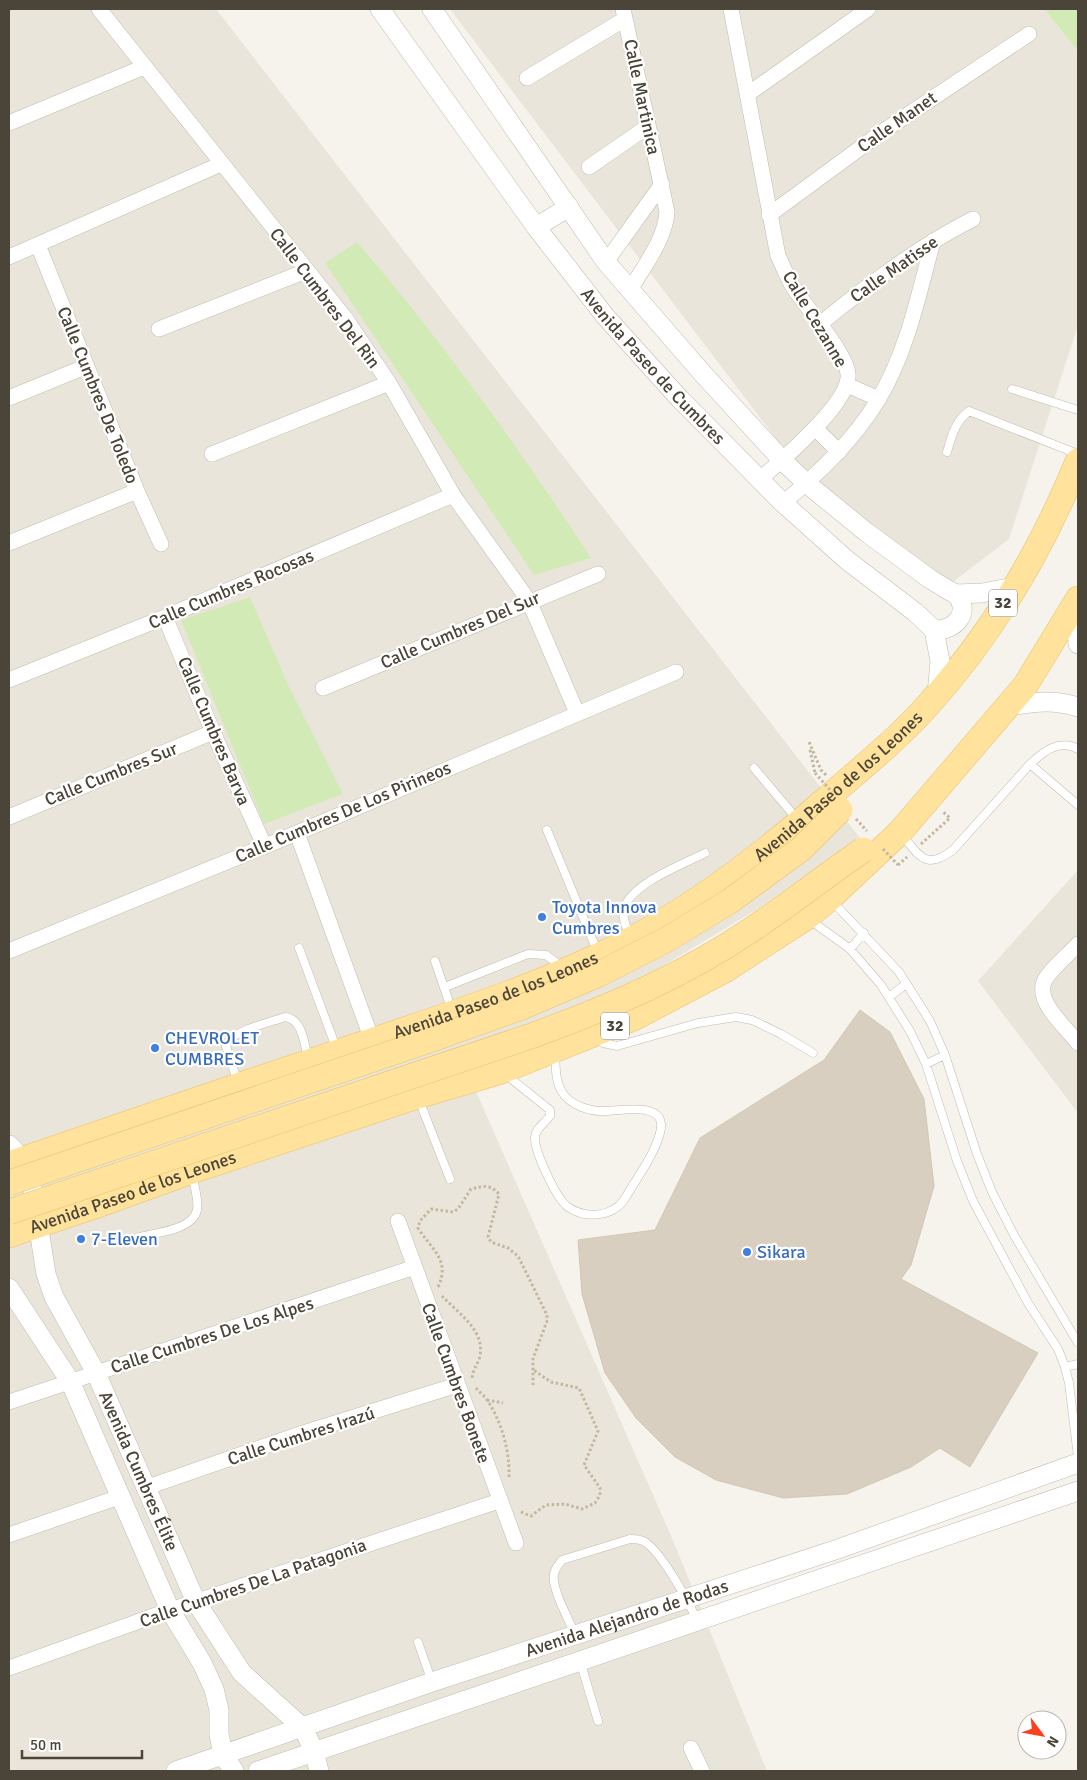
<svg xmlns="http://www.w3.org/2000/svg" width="1087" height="1780" font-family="Signika,sans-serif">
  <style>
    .residential { fill: #eae5da }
    .green { fill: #d2eab5 }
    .building { fill: #d8cfc1; stroke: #d3c7b4 }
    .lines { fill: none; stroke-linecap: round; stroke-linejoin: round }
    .service-casing { stroke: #c2bbae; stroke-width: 9 }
    .minor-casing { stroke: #c2bbae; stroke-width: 16 }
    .tertiary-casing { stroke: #c2bbae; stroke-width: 20 }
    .primary-casing { stroke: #e6c16a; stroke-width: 26 }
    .path { stroke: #c4b79f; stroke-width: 3; stroke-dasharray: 2.5 2.5; stroke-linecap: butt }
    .service { stroke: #fff; stroke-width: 8 }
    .minor { stroke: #fff; stroke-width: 15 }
    .tertiary { stroke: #fff; stroke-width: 19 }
    .primary { stroke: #ffe39c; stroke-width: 25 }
    .primary-bridge-casing { stroke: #e6c16a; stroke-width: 26; stroke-linecap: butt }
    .path-bridge { stroke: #c4b79f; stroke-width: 3; stroke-dasharray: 2.5 2.5; stroke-linecap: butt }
    .primary-bridge { stroke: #ffe39c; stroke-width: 25 }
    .shop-dot { fill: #3f7fe0; stroke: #fff; stroke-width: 2 }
    .labels { text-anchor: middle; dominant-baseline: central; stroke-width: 4.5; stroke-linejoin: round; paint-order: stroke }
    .shield { fill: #fff; stroke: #817c74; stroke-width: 1 }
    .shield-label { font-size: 16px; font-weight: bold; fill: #4b4439 }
    .street-label { font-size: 18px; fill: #4b4439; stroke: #fff }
    .shop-label { font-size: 18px; fill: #366cbe; stroke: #fff; text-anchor: start }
  </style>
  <rect width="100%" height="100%" fill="#f6f3ec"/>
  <path class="residential" d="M9,9h207l644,829 -101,70 -146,88 -156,52 218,497 92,226h-758z
    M450,9h594l34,42v274l-69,214 -60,46 -147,-112z
    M1078,870v243l-100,-132z"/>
  <path class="green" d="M1044,9h34v42z
    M357,242c85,99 163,207 234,316l-57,17 -209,-312z
    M250,597l39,90 54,107 -79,30 -83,-204z"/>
  <path class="building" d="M860,1010l30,22 34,67 10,87 -23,79 -10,14 137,74 -68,114 -30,-19 -29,19 -64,27 -64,4 -67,-18 -41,-23 -39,-39 -31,-45 -23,-79 -4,-54 77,-10 45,-92 124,-78z"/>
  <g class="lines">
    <defs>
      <path id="service" d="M1012,389l66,21
        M947,452c5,-17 8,-30 22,-41l109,43
        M1030,764l48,41
        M754,768l43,51
        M547,830l51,123
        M901,834c19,22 24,37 52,16l77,-86c14,-13 29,-25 48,-15
        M831,900l68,72 31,49 15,34 32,99 15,38 22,43 64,108
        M810,920l40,29 31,36 29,46 16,33 31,97 16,40 55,102 30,46 7,18 4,16 9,74
        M629,935c-3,-8 -7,-17 -5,-26 6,-25 60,-45 81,-56
        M299,948l38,102
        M850,949l14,-16
        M435,961l17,50
        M445,987l83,-33 18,1 16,12
        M889,997l17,-13
        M595,1038l8,5 14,3 81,-23 38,-6 16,3 29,14 32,19
        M926,1064l19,-9
        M505,1074l45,36v6c-5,7 -15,13 -15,21 -1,14 22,63 33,70 17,12 44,10 56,-7 12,-21 30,-44 36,-67 9,-33 -38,-22 -55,-22 -15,1 -35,-6 -43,-19 -7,-11 -6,-25 -7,-37
        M238,1083l-12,-37c6,-16 43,-23 59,-29 18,2 19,27 23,41
        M419,1100l31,79
        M139,1237c16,-4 54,-7 58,-27 2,-10 -3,-25 -5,-35
        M1065,1367l13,-3
        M575,1634c-6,-14 -24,-46 -21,-60 1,-6 5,-10 8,-14l68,-21c6,0 10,0 15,3 17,11 44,60 52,79
        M418,1642l14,40
        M580,1661l18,60"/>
      <path id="minor" d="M99,9l247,310 43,64 64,112 76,106 48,112
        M623,9l44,203c-2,28 -23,54 -37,78
        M731,9l47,247c5,10 9,21 15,31 13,20 53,66 55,87 3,28 -67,87 -89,106
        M527,78l98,-59
        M748,94l120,-85
        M9,123l135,-56
        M589,167l58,-40
        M769,215l113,-83 147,-98
        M38,245l99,246 24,53
        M9,257l212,-93
        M606,262l56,-78
        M819,325c48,-40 99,-78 154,-106
        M159,329l147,-58
        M847,385l32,14
        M9,398l78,-32
        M815,428l24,24
        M212,454l177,-71
        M783,503c36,-30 71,-63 95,-103 29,-47 41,-107 55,-159
        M9,543l128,-52
        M165,617l48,115 51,113
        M9,680l156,-63 288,-122
        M323,688l275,-114
        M9,817l204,-85
        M297,833l75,207
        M1078,944c-10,11 -24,22 -32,34 -14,22 20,49 32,65
        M9,951l288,-118 379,-161
        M398,1221l118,322
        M9,1402l406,-135
        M145,1488l152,-53 160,-50
        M9,1535l110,-38
        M9,1668l161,-58 329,-109
        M691,1748l11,23"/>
      <g id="tertiary">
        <path id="s1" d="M380,9l156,218 69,89 75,83 103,104 65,58 67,51 19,18 6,31 -3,33"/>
        <path d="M432,9l174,253 98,113 78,85 24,23 60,49 64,47 18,11 8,4 26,-1 32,-6"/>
        <path d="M536,227l33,-20"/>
        <path d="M1076,603l2,41"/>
        <path d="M934,630c21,1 38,-18 22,-36"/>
        <path d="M1009,706c27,-4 43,-7 69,1"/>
        <path id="s2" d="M9,1145l13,14 11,32 13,83 8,23 42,76 100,229 46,71 61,55 11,23 5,20"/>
        <path d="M9,1288l61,93 100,229 32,53 12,26 5,21v24l4,21 11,16"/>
        <path id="s3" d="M176,1771l256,-89 406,-133 240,-86"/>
        <path d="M258,1771l820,-280"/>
      </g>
      <g id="primary">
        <path id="s4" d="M9,1164c114,-39 227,-78 341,-116 95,-32 192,-62 280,-108 72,-38 135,-87 195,-140 35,-31 72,-60 103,-95 64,-71 114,-156 150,-244"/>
        <path id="s5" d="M9,1235l89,-30 94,-34 226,-75 84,-25 132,-53 91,-48 82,-53 23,-19 70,-66 125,-146 53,-87"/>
      </g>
    </defs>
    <use href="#service" class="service-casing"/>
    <use href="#minor" class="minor-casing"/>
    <use href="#tertiary" class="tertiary-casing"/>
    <use href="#primary" class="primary-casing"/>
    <path class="path" d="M809,742l12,28 5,5
      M810,750l5,23
      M921,844l29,-26 -8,-7
      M898,865l9,-8
      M438,1287c13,-27 -7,-38 -20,-59l2,-7 11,-12 22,3 5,-3 13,-20c12,-3 19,-5 28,5l-11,43 3,5 17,6 10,8 29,59v6l-14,38v26
      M442,1296c16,17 43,34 38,60 -2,8 -7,13 -8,22
      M476,1388c3,4 8,7 11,12 15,22 23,52 22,78
      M487,1400l16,3
      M521,1512l10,4 15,-11 19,-1 17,5 13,-6 5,-8v-7l-16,-23 14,-34 -19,-43 -28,-6 -19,-13"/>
    <use href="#service" class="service"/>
    <use href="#minor" class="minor"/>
    <use href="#tertiary" class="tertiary"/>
    <use href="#primary" class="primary"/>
    <defs>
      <path id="primary-bridge" d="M9,1183l418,-142 95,-34 77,-33 67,-34 64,-39 71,-52 39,-39
        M9,1212l525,-177c76,-28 149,-59 217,-105 38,-25 74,-54 112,-80"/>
    </defs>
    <use href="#primary-bridge" class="primary-bridge-casing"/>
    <path class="path-bridge" d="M815,773l17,19
      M856,819l11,12
      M883,849l15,16"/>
    <use href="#primary-bridge" class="primary-bridge"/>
  </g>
  <g class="shop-dot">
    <circle cx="542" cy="917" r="5"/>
    <circle cx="155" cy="1048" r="5"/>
    <circle cx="81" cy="1239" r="5"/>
    <circle cx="747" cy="1252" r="5"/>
  </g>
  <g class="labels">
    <g class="shield">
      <rect x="989" y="589.5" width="28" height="27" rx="4"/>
      <rect x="601" y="1012.5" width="28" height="27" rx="4"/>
    </g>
    <g class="shield-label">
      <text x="1003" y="603">32</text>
      <text x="615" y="1026">32</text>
    </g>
    <g class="street-label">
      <text transform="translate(642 97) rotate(78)">Calle Martinica</text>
      <text transform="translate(897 122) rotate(-35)">Calle Manet</text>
      <text transform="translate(894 269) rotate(-35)">Calle Matisse</text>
      <text transform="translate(325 298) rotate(53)">Calle Cumbres Del Rin</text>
      <text transform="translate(815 319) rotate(59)">Calle Cezanne</text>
      <text stroke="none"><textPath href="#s1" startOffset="450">Avenida Paseo de Cumbres</textPath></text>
      <text transform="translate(98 395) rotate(68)">Calle Cumbres De Toledo</text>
      <text transform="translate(231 589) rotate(-23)">Calle Cumbres Rocosas</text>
      <text transform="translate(460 630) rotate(-23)">Calle Cumbres Del Sur</text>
      <text transform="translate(214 731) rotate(67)">Calle Cumbres Barva</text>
      <text transform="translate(111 774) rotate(-22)">Calle Cumbres Sur</text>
      <text stroke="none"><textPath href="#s4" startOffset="920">Avenida Paseo de los Leones</textPath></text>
      <text transform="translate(343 812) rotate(-23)">Calle Cumbres De Los Pirineos</text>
      <text stroke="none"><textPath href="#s4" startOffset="515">Avenida Paseo de los Leones</textPath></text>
      <text stroke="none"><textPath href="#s5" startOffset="131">Avenida Paseo de los Leones</textPath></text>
      <text transform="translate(212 1335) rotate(-18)">Calle Cumbres De Los Alpes</text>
      <text transform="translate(456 1383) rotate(70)">Calle Cumbres Bonete</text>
      <text transform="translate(301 1436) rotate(-18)">Calle Cumbres Irazú</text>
      <text stroke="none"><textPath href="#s2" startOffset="355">Avenida Cumbres Élite</textPath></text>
      <text transform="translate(253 1583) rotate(-19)">Calle Cumbres De La Patagonia</text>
      <text stroke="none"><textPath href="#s3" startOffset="476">Avenida Alejandro de Rodas</textPath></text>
    </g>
    <g class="shop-label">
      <text x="552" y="907">Toyota Innova<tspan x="552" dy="21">Cumbres</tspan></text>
      <text x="165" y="1038">CHEVROLET<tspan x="165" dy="21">CUMBRES</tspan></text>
      <text x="91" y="1239">7-Eleven</text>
      <text x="757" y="1252">Sikara</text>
    </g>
  </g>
  <rect width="1087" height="1780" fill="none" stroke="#4b4439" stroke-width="20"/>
  <g transform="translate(1042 1735) rotate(122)"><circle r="24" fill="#ffffff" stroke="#b7b4b0"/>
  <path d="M0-4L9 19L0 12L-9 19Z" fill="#fc3f1d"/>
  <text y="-8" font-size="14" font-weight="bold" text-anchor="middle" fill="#4b4439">N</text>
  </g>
  <path d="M22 1750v8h120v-8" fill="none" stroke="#4b4439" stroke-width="2.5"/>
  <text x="30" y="1750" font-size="15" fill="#4b4439" stroke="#ffffff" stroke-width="4" paint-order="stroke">50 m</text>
</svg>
